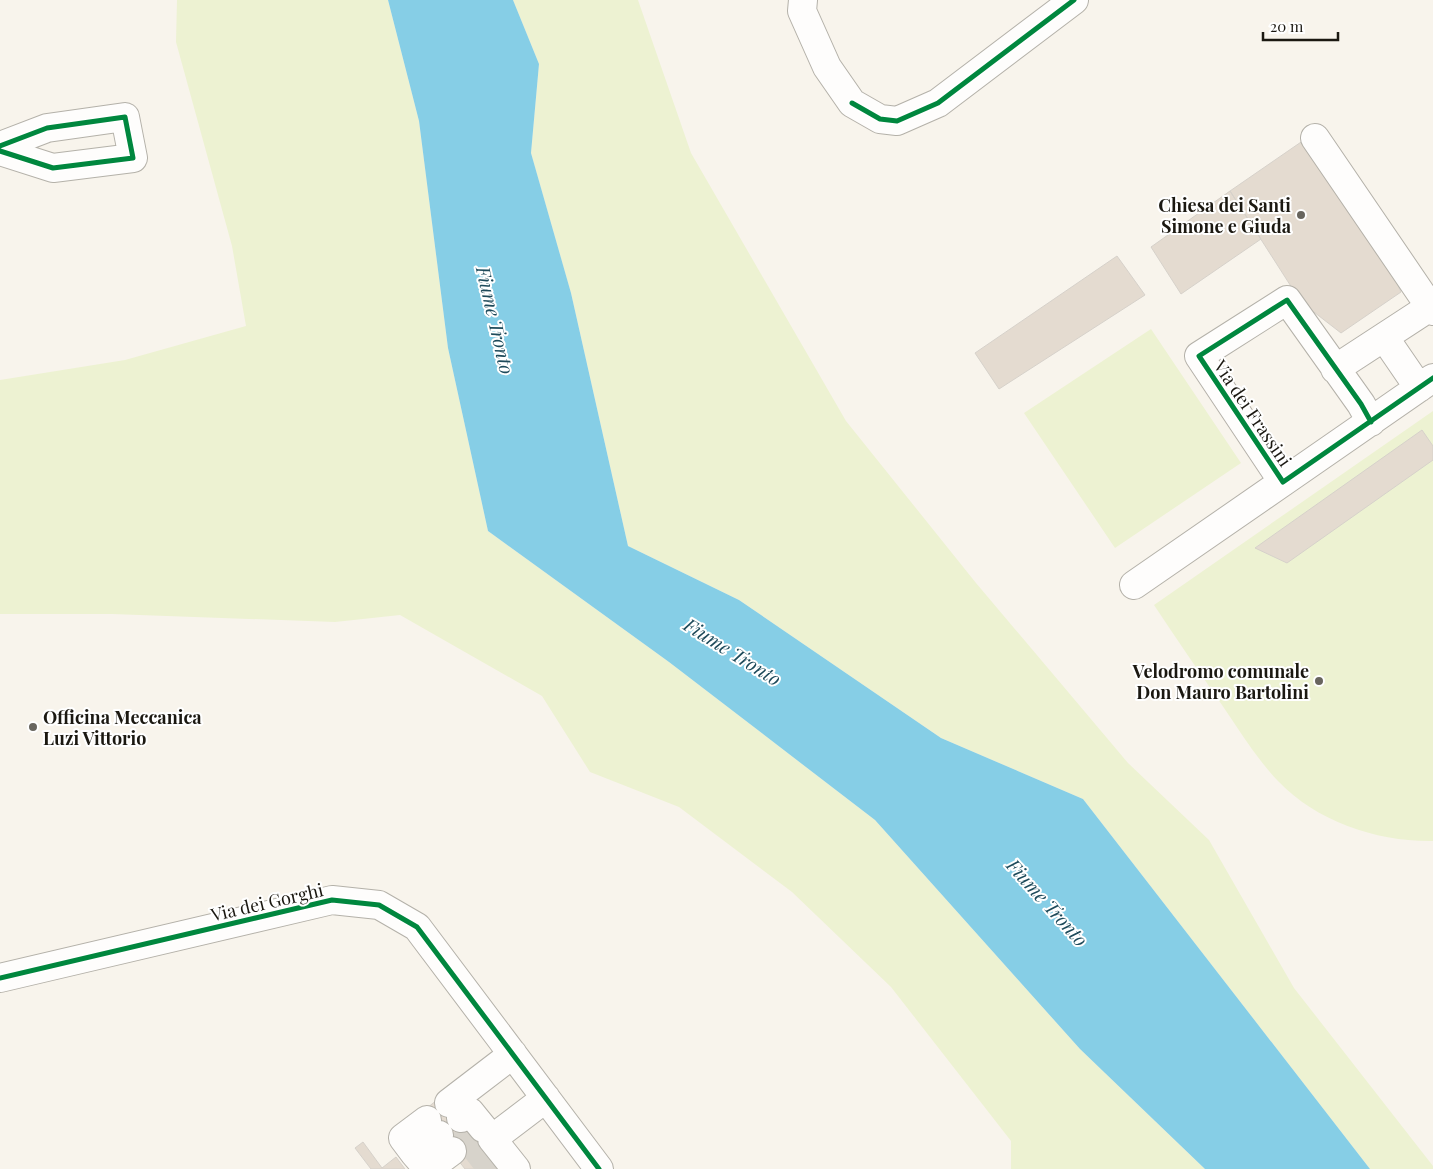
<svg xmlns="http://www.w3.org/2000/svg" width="1433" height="1169" font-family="'Playfair Display',serif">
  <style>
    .green { fill: #edf2d2 }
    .water { fill: #86cee6 }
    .building { fill: #e4dbd0; stroke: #d6d1ca }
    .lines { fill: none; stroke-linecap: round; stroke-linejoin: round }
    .minor-tunnel { stroke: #d7d3cb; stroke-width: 28; stroke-dasharray: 28 14; stroke-linecap: butt }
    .minor-casing { stroke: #b4b1a9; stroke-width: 30 }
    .minor { stroke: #fefdfc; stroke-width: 28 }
    .cycleway-casing { stroke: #fff; stroke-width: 8 }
    .cycleway { stroke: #00873e; stroke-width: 5 }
    .poi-dot { fill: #68655e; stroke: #fff; stroke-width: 2 }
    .labels { text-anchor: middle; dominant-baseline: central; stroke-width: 4; stroke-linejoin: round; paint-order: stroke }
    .poi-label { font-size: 18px; font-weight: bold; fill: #1b1811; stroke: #fff; text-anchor: end }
    .street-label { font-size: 18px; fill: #1b1811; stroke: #fff }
    .water-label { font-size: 19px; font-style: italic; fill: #1d4a5a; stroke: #fff }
  </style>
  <rect width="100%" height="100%" fill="#f8f4ec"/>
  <path class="green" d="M177,0h211l31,121 29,227 40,183 181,131 206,158 205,229 125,120h-194v-28l-120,-154 -99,-95 -113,-85 -89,-35 -48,-76 -142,-81 -65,7 -223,-8h-112v-234l125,-20 121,-34 -14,-80 -56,-204z
    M513,0h125l53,153 155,268 130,162 152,180 81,77 85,148 139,178v3h-63l-287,-370 -142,-61 -202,-138 -111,-54 -57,-253 -40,-140 8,-89z
    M1151,329l90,134 -126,85 -91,-135z
    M1433,411v430c-55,1 -116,-19 -155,-60 -22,-23 -38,-50 -56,-76 -23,-33 -46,-67 -68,-100z"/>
  <path class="water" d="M388,0h125l26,64 -8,89 40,140 57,253 111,54 202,138 142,61 287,370h-165l-125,-120 -205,-229 -206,-158 -181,-131 -40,-183 -29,-227z"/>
  <path class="building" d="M1304,140l77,109 20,43 -60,41 -40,-31 -71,-111z
    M1230,191l31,48 -80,55 -30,-47z
    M1117,256l28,39 -146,94 -24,-36z
    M1422,430l11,16v14l-146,103 -32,-15z
    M443,1095l58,74h-36l-44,-56z
    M363,1142l19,26 14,-11 9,12h-34l-16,-21z"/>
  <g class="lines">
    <path class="minor-tunnel" d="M452,1151l22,-16
      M474,1169l17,-13"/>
    <defs>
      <path id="minor" d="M803,0l-1,11 25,56 25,36 28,16 17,2 41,-18 136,-103
        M1315,138l118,173
        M0,146l47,-18 78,-11 8,41 -80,10 -53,-17
        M1384,337l35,51
        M1335,369l95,-62
        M1371,422l-10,-18 -74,-104 -88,56 84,126 150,-104
        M1134,585l149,-103
        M0,978l332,-78 47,5 38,22 182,242
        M449,1103l64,-49
        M461,1118l9,-6 13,16
        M415,1154l-12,-16 24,-18
        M428,1169l-13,-15 24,-19
        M428,1169l24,-18
        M516,1169l-24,-30 54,-41"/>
    </defs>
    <use href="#minor" class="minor-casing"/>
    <use href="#minor" class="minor"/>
    <defs>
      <path id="cycleway" d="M852,103l28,16 17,2 41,-18 136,-103
        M0,146l47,-18 78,-11 8,41 -80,10 -53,-17
        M1371,422l-10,-18 -74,-104 -88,56 84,126 150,-104
        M0,978l332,-78 47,5 38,22 182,242"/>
    </defs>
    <use href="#cycleway" class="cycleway-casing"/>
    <use href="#cycleway" class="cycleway"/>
  </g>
  <g class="poi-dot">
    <circle cx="1301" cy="215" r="5"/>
    <circle cx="1319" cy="681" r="5"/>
    <circle cx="33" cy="727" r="5"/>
  </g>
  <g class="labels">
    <g class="poi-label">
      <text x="1291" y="205">Chiesa dei Santi<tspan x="1291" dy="21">Simone e Giuda</tspan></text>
      <text x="1309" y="671">Velodromo comunale<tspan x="1309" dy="21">Don Mauro Bartolini</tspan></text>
      <text x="43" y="717" text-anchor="start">Officina Meccanica<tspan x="43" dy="21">Luzi Vittorio</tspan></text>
    </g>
    <g class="street-label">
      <text transform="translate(1253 413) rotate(56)">Via dei Frassini</text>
      <text transform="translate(267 902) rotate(-13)">Via dei Gorghi</text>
    </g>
    <g class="water-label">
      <text transform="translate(496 320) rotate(77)">Fiume Tronto</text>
      <text transform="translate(733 651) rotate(32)">Fiume Tronto</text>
      <text transform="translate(1048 902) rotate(48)">Fiume Tronto</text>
    </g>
  </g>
  <path d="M1263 32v8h75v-8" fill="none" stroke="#1b1811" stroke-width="2.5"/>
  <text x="1270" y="32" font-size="15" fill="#1b1811" stroke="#ffffff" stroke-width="4" paint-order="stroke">20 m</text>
</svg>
